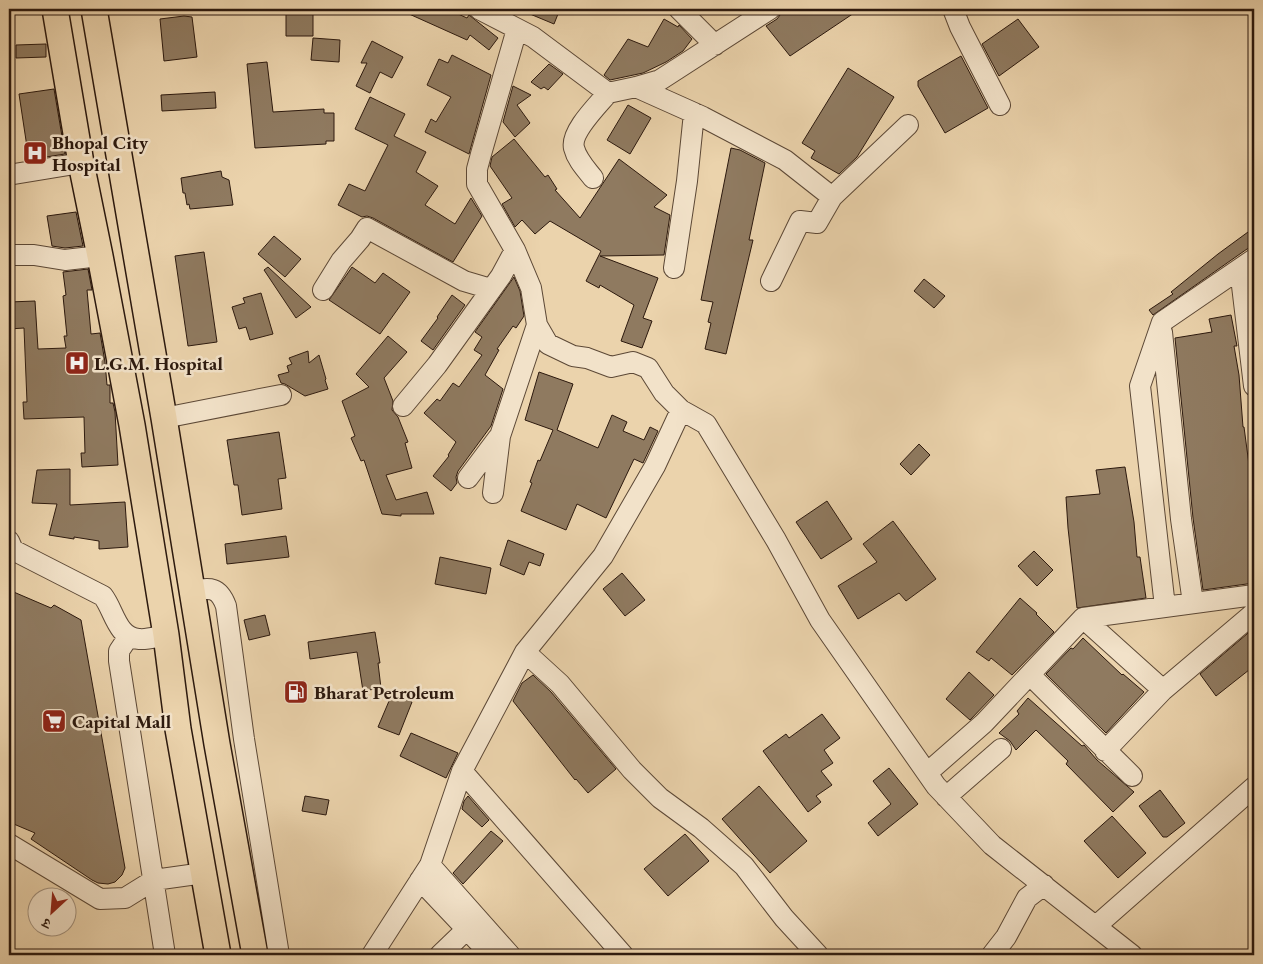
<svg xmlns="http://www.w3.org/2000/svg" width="1263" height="964" font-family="'EB Garamond','Noto Serif Devanagari',serif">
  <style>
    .building { fill: #8f7a60; stroke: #2c190e }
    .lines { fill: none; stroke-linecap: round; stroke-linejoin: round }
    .minor-casing { stroke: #5c4836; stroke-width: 22 }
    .major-casing { stroke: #2c190e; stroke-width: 28 }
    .minor { stroke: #f2e2c9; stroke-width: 20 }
    .major { stroke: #ebd3ac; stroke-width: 25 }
    .labels { text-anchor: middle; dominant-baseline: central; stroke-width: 5; stroke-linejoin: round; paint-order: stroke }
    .poi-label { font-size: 19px; font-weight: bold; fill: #2c190e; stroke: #f2e2c9; text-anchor: start }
  </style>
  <rect width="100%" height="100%" fill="#ebd3ac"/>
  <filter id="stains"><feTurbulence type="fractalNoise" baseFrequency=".004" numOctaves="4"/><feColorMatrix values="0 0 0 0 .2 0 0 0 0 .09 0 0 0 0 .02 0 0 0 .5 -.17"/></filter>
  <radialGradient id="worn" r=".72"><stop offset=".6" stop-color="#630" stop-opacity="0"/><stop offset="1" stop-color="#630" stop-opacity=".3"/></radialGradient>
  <path class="building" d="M286,9h27v27h-27z
    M398,9h49l20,9 2,-3 29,23 -9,12 -19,-15 -3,5z
    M518,9h42l-6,15z
    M782,9h78l-70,47 -24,-30 11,-7 3,-4z
    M184,16l8,1 5,40 -33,4 -4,-42z
    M664,19l14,8 1,-2 13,14 -9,12 -17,11 -23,11 -33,7 -6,-5 24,-36 20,8z
    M1018,19l21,28 -40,29 -17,-32z
    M313,38l27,2 -1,22 -28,-2z
    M372,41l31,16 -11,21 -12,-6 -10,21 -14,-7 11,-23h-6z
    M46,44v13l-30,1v-13z
    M452,55l39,20 -22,79 -44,-22 6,-13 5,3 15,-25 -24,-12 12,-26 9,4z
    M961,56l27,52 -43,25 -27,-47v-5z
    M267,62l6,50 51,-3v4h10v28h-8v3l-71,4 -8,-84z
    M549,64l14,10 -15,16 -4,-3 -3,2 -10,-7z
    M848,68l46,29 -37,60 -18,17 -28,-16 4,-7 -13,-8z
    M513,86l18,9 -14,10 13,18 -15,14 -12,-15z
    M54,89l11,65 -38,6 -2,-13h2l-8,-53z
    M215,92l1,16 -54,3 -1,-16z
    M370,97l35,17 -11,22 32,16 -10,20 22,14 -13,19 30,19 16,-26 11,18 -29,46 -80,-44 -6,-2 -5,1 -24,-12 11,-21 16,7 23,-46 -33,-16z
    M628,105l23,13 -21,36 -23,-14z
    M514,139l31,38 3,-2 9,14 -2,1 25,28 39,-59 48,36 -13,12 16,8 -6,40 -64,1 58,22 -15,40 9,3 -10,27 -21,-7 13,-36 -34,-20 -1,3 -13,-7 15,-30 -51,-30 -15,13 -13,-14 -7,7 -13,-23 10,-6 -22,-32 2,-9z
    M731,148l9,2 25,13 -16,77h4l-27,114 -21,-5 6,-26 -3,-1 5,-20 -12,-2z
    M221,171l1,6 7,3 4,25 -43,4 -1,-5 -2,1 -2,-12h-2l-2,-15z
    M76,212l7,34 -18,2 -13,-2 -5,-30z
    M1248,232l6,9v6l-7,2 -94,66 -4,-5 24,-16 -2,-2 47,-38z
    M274,236l27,23 -16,18 -27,-23z
    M204,252l13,90 -29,4 -13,-90z
    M268,267l43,40 -15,11 -32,-48z
    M352,267l23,16 8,-10 27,19 -30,42 -51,-34z
    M88,269l4,21h-5l4,44 9,-1 5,29 2,23h3v18h3l2,9 3,53 -36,2 -1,-14h4l-1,-36 -60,2 -1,-17h4l-3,-74 -15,1v-27l26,-1 3,48 28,-1 -2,-12h3l-4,-40 3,-1 -3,-23z
    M514,277l6,14 4,25 -8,12 -3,-2 -16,23 2,1 -14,25 18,14 -12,37 -33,45 -2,6 1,6 -6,8 -18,-15 16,-20 -1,-1 8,-13 -32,-29 13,-14 3,2 13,-18 6,4 23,-32 -8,-5 8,-13 -7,-5z
    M924,279l21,17 -11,12 -20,-17z
    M261,293l12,41 -23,6 -4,-13 -7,2 -7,-22 13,-4 -2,-5z
    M452,295l13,10 -32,45 -12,-9 17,-23 -1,-1z
    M1231,315l6,31h-3l5,29 4,52h1l9,68h-2l3,20v68l-51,7 -10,-72 -18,-180 37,-6 -3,-13z
    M388,336l19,16 -23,26 9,23 -1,9 6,7 10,25 -3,1 7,25 -26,7 10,25 31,-8 7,22h-33v2l-19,-2 -18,-54 -3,1 -10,-23 4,-2 -13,-35 27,-14 -13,-13z
    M308,351l1,12 10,-8 7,24 -1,1 3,9 -23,7 -20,-12 -4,-1 -3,-8 11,-3 -2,-6 5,-2 -3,-6z
    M539,372l34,12 -16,46 41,18 14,-33 15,7 -4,9 21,9 6,-13 8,4 -15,32 -9,-4 -28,59 -29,-14 -11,26 -45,-19 11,-28 -2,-1 8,-22 2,1 13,-31 -28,-10z
    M279,432l7,46 -8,1 4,30 -40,6 -4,-30h-4l-7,-45z
    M919,444l11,11 -19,20 -11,-11z
    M1125,467l9,55 3,35h3l6,41 -69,10 -9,-80 -2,-31 34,-3 -4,-24z
    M70,469v36l55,-3 3,45 -29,2v-8l-25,-4v2l-25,-4 8,-31 -25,-1 5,-33z
    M827,501l25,38 -31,20 -25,-37z
    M893,521l43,58 -30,22 -7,-8 -41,26 -20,-33 39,-24 -14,-18z
    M286,536l3,21 -62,7 -2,-20z
    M508,540l36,14 -4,12 -11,-4 -5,13 -24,-10z
    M1034,551l19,19 -16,16 -19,-20z
    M440,557l51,11 -5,26 -51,-10z
    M622,573l23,27 -20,16 -22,-27z
    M9,590l42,18 3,-3 27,15 44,248 -3,7 -7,7 -7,2 -10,-1 -6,-3 -61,-41 4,-6 -26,-11z
    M1020,598l17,15 -1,1 18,18 -42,43 -21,-17 -2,3 -13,-9z
    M265,615l5,20 -21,5 -5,-20z
    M1254,628v38l-38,30 -16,-22z
    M375,632l5,31h-2l3,25 -18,3 -6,-39 -47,7 -2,-17z
    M1083,638l39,37 1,-1 21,18 -38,41 -60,-59 25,-26 2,1z
    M969,672l25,23 -24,25 -24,-21z
    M533,675l18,17 65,77 -28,24 -12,-14 -1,1 -62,-79 9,-18z
    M392,694l20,8 -13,33 -21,-8z
    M1028,698l54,48 2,-1 13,15 37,32 -21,20 -47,-48 2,-3 -32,-31 -20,20 -6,-9 -11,-8 20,-19 -2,-3z
    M822,714l18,24 -16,12 9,13 -12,8 11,14 -16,11 5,6 -13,10 -45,-61 23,-17 3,4z
    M411,733l47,20 -12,25 -46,-22z
    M889,768l29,36 -40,32 -10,-13 23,-19 -18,-23z
    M759,786l48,55 -37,32 -48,-54z
    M1160,790l25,33 -18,14h-4l-24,-31z
    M305,796l24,4 -3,15 -24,-4z
    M468,796l21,24 -7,7 -20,-18 2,-8z
    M1112,816l34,37 -28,25 -34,-37z
    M491,831l12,10 -40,43 -10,-11z
    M685,834l24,27 -41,35 -24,-27z"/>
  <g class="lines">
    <defs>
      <path id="minor" d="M479,9l54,28 75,56 28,-6 24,-7 110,-71
        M679,9l36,36
        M953,9l7,18 40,78
        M636,87l67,30 82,43 47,37
        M9,173l5,1 67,-11
        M593,178c-7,-9 -16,-18 -19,-30 -4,-16 24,-43 34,-55
        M9,255h25l31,5 35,-4
        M674,268l13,-87 7,-68
        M1240,269l14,117
        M771,281l29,-60 17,2 15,-26 76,-72
        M323,290l18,-29 19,-22 7,-11 97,53 27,8
        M537,325l11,19 25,12 14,2 24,9 22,-5 15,6 16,25 17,17 25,14 70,116 44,80 116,166 56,59 140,110
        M1162,332l19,187 12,84
        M403,406l34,-41 64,-89 14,-26
        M164,418l117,-23
        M468,478l30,-40
        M493,493l7,-57 37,-111 -6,-37 -16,-38 -38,-66v-15l4,-15 36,-125
        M9,541l4,9 90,46c11,14 14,42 36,43 9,1 19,-3 27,-4
        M192,591c18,-4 27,-4 34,15l18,133 35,216
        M1165,607l-25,-221 22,-64 92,-63
        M1083,618l80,72 91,-77
        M129,636l-10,15v10l46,294
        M525,652l35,32 72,86 28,28 41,30 43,38 40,52 34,37
        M1030,675l102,101
        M1105,751l58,-61
        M462,771l161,184
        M927,773l57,-50 99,-105 171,-23
        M946,797l55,-48
        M9,844l91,55 25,-1 29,-18 50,-7
        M430,865l80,90
        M420,880l71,75
        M1096,926l158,-139
        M372,955l58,-90 32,-94 63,-119 78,-96 52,-90 26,-56
        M440,955l26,-25
        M992,955l14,-18 21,-39 17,-13"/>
      <path id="major" d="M55,9l26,154 19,93 32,169 34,210 12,94 40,226
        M94,9l70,409 53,326 38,211"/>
    </defs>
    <use href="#minor" class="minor-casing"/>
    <use href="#major" class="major-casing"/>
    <use href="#minor" class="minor"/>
    <use href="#major" class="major"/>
  </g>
  <defs>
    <symbol id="hospital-square" viewBox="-11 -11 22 22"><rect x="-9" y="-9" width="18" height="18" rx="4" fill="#8f2418" stroke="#f2e2c9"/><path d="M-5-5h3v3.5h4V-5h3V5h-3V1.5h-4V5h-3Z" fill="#fff"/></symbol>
    <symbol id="fuel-square" viewBox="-11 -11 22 22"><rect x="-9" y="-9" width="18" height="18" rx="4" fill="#8f2418" stroke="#f2e2c9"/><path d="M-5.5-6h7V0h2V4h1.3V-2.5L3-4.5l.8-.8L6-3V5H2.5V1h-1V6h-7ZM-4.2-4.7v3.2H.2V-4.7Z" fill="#fff"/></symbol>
    <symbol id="supermarket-square" viewBox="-11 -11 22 22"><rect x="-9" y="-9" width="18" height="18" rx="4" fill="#8f2418" stroke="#f2e2c9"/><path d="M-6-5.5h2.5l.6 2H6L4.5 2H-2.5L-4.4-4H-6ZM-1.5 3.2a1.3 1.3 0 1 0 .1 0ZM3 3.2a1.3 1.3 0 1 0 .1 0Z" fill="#fff"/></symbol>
  </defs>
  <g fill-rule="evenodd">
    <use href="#hospital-square" x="21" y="139" width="28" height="28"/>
    <use href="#hospital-square" x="63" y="349" width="28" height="28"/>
    <use href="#fuel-square" x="282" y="678" width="28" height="28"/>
    <use href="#supermarket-square" x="40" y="707" width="28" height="28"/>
  </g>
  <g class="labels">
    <g class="poi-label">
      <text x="52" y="142">Bhopal City<tspan x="52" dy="22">Hospital</tspan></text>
      <text x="94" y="363">L.G.M. Hospital</text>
      <text x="314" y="692">Bharat Petroleum</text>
      <text x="72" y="721">Capital Mall</text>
    </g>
  </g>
  <rect width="1263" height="964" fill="none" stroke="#ebd3ac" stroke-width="30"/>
  <rect x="10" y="10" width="1243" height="944" fill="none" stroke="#2c190e" stroke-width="2.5"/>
  <rect x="15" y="15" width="1233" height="934" fill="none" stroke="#2c190e"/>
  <g transform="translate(52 912) rotate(206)"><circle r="24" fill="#f2e2c9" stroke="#a3927e"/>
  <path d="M0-4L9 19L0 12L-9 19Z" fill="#8f2418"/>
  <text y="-8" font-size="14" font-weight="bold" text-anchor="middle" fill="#2c190e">उ</text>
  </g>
  <rect width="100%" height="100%" filter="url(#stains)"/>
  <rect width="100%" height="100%" fill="url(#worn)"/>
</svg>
